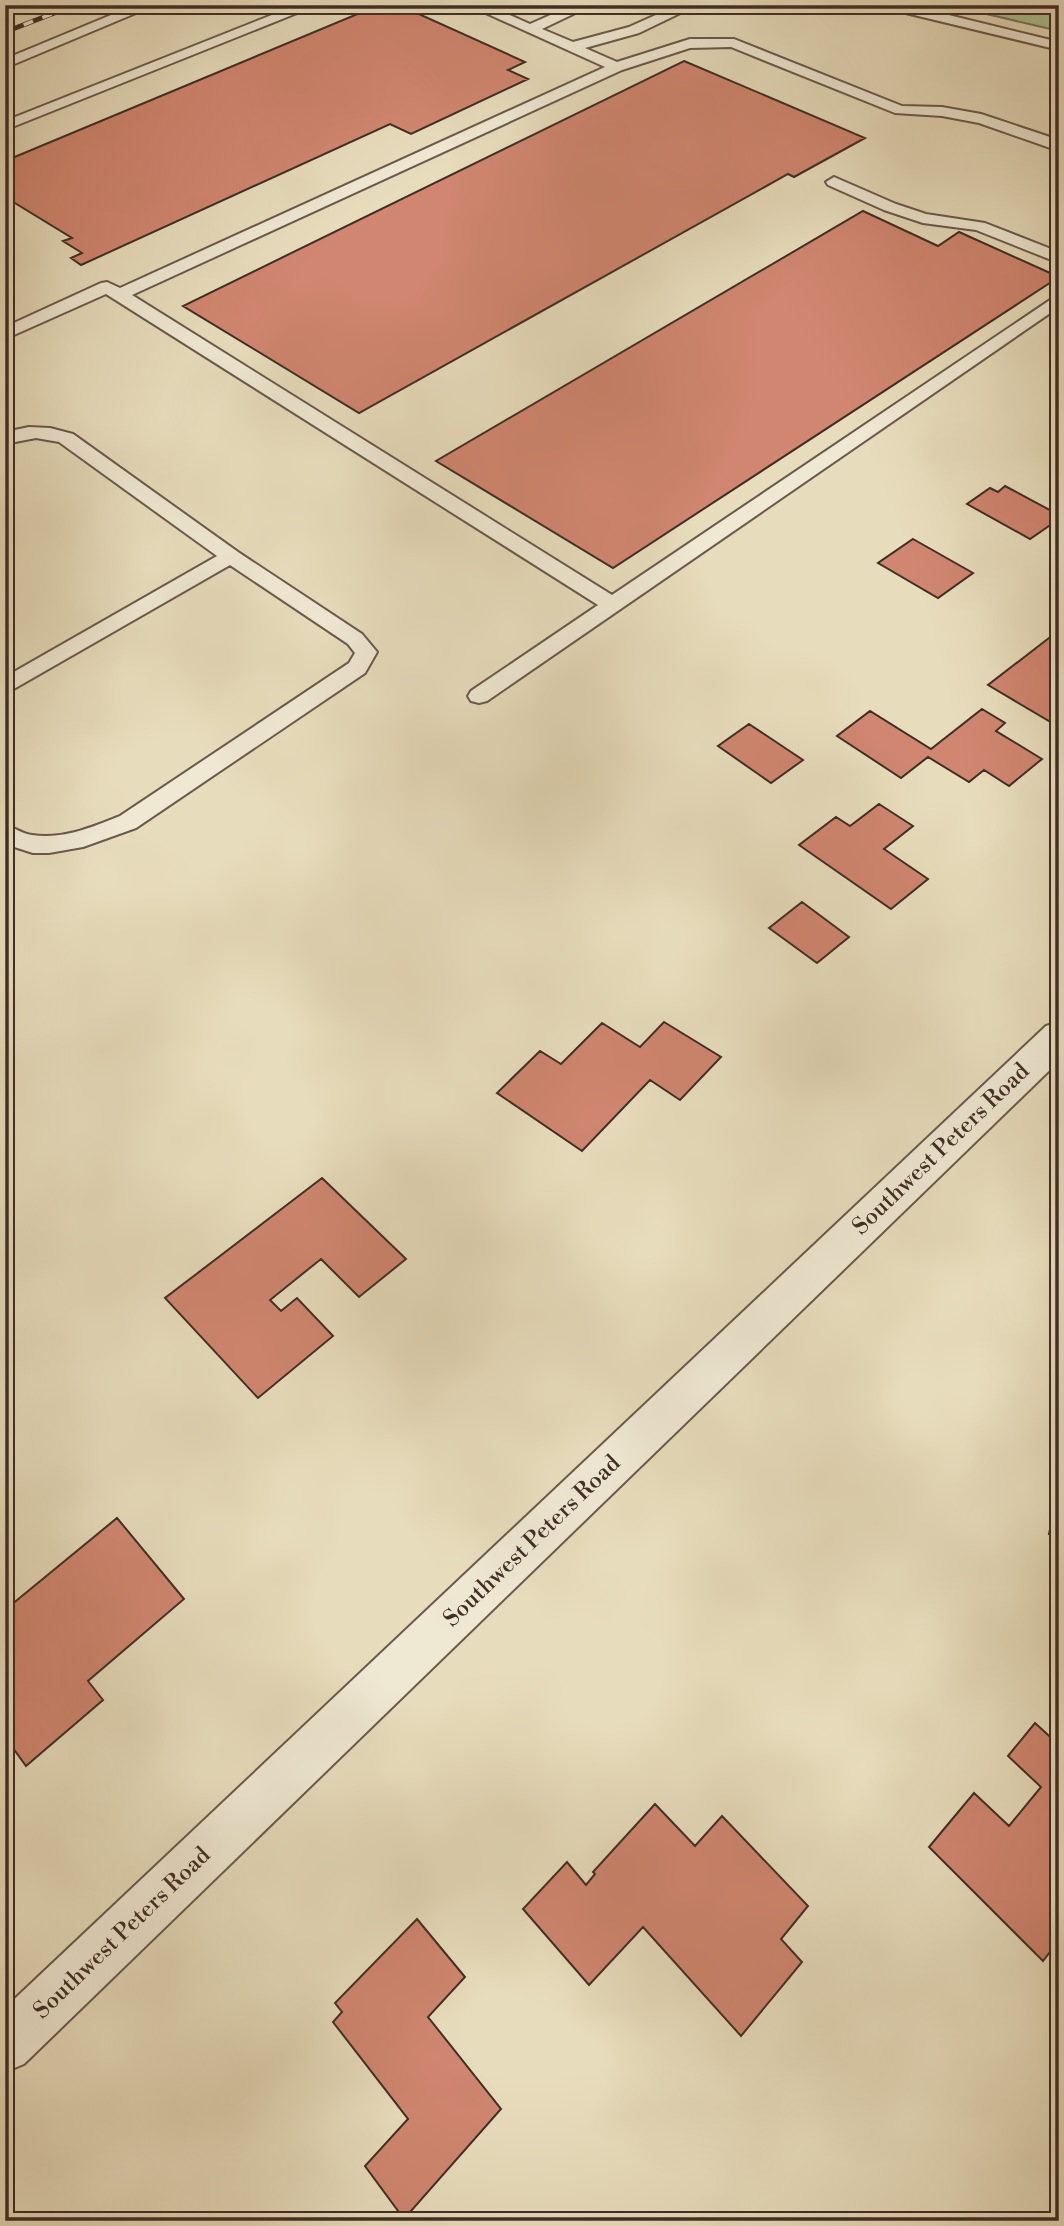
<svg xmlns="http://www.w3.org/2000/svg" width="1064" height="2226" font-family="'Libre Bodoni',serif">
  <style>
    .green { fill: #afc295; stroke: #78785d; stroke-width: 2 }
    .building { fill: #d08670; stroke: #402e25; stroke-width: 2 }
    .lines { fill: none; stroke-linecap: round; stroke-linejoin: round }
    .lane-casing { stroke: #6a5a4b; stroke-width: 4 }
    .street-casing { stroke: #6a5a4b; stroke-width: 4 }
    .lane { fill: #efe8d3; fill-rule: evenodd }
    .street { fill: #efe8d3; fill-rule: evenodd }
    .rail-casing { stroke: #402e25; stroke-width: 5 }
    .rail { stroke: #efe8d3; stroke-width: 3.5; stroke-dasharray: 10; stroke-linecap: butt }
    .labels { text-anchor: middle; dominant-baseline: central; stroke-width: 6; stroke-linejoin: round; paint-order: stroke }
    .street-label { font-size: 23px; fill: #402e25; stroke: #efe8d3 }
  </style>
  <rect width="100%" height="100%" fill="#e7dcbc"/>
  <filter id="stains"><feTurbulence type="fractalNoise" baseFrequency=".00286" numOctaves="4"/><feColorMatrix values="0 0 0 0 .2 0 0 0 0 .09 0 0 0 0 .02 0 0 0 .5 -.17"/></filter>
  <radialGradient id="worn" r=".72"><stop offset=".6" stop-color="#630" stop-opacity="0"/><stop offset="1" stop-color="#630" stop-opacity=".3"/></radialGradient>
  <path class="green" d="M948,5h111v26z"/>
  <path class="building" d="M379,5h20l126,57 -17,8 20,9 -117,55 -21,-10 -309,141 -10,-7 11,-5 -19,-12 9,-3 -67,-41v-36z
    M684,61l181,77 -71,39 -6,-3 -429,239 -176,-107z
    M863,211l75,35 21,-14 100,45 -446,291 -177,-107z
    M1005,486l54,29v4l-29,20 -63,-35 23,-16 8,4z
    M913,539l60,34 -35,25 -60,-35z
    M1058,631l1,1v95l-71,-42z
    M982,709l23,14 -9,8 46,28 -33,27 -25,-16 -15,12 -41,-25 -27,21 -64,-42 33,-25 61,38z
    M749,724l54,36 -32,23 -53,-37z
    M879,804l34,22 -29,23 44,30 -37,30 -92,-64 37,-28 14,9z
    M802,902l47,35 -32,26 -48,-35z
    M664,1022l57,35 -41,43 -30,-20 -68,71 -85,-58 43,-42 21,13 41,-41 38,24z
    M322,1178l84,81 -47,38 -38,-38 -51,41 11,11 16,-13 36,38 -75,62 -93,-100z
    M1059,1488v49l-10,-3z
    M117,1518l67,81 -96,82 15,19 -77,66 -21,-29v-127z
    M1035,1723l24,22v195l-16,21 -114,-114 45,-54 35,33 32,-39 -33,-31z
    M655,1804l40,42 27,-30 86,90 -27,33 21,23 -61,74 -98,-109 -54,58 -66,-76 44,-47 19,23 9,-11 -2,-2z
    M417,1919l48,58 -37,40 73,92 -97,110 -39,-53 43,-47 -75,-97 9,-10 -7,-9z"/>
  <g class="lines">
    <defs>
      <path id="lane" d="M135,5h20l-150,63v-9z
        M297,5h20l-312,125v-9z
        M468,5h19l43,19 43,-19h19l-50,24 31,13 56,-15 49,-22h19l-58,28 -54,15 32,14 73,-23h44l168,67 40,1 39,7 78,26v11l-80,-28 -37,-7 -47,-3 -164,-66 -41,1 -68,22 -490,225 480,300 447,-301v13l-572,394 -8,2 -8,-2 -3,-5 3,-5 127,-86 -492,-311 -101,45v-12l96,-44 6,-1 13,6 485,-221z
        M883,5h25l151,37v8l-174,-42z
        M834,177l62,27 30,10 59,9 74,29v11l-83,-33 -53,-7 -39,-13 -56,-25 -2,-3z
        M29,427l21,1 23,6 165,118 124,82 15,18 -12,21 -229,155 -53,19 -34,6h-16l-28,-9v-19c9,2 17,9 27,10 30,5 61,-8 88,-19l229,-153 6,-10 -7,-9 -118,-79 -225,129v-17l212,-121 -158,-114 -23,-4 -31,6v-12z"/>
      <path id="street" d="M1059,1022v39l-1035,1003 -19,8v-64l1041,-982z"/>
    </defs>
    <use href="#lane" class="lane-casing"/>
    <use href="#street" class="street-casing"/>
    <use href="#lane" class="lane"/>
    <use href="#street" class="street"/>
    <defs>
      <path id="rail" d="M5,32l70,-27"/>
    </defs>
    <use href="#rail" class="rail-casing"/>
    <use href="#rail" class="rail"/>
  </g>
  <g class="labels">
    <g class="street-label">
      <text transform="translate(941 1149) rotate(-44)">Southwest Peters Road</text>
      <text transform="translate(532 1541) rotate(-44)">Southwest Peters Road</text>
      <text transform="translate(122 1933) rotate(-44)">Southwest Peters Road</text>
    </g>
  </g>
  <rect width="1064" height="2226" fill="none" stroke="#e7dcbc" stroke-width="28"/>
  <rect x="7" y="7" width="1050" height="2212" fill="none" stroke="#402e25" stroke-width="3.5"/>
  <rect x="14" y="14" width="1036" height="2198" fill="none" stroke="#402e25" stroke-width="2"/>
  <rect width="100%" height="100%" filter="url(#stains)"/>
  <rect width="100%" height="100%" fill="url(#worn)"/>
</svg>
